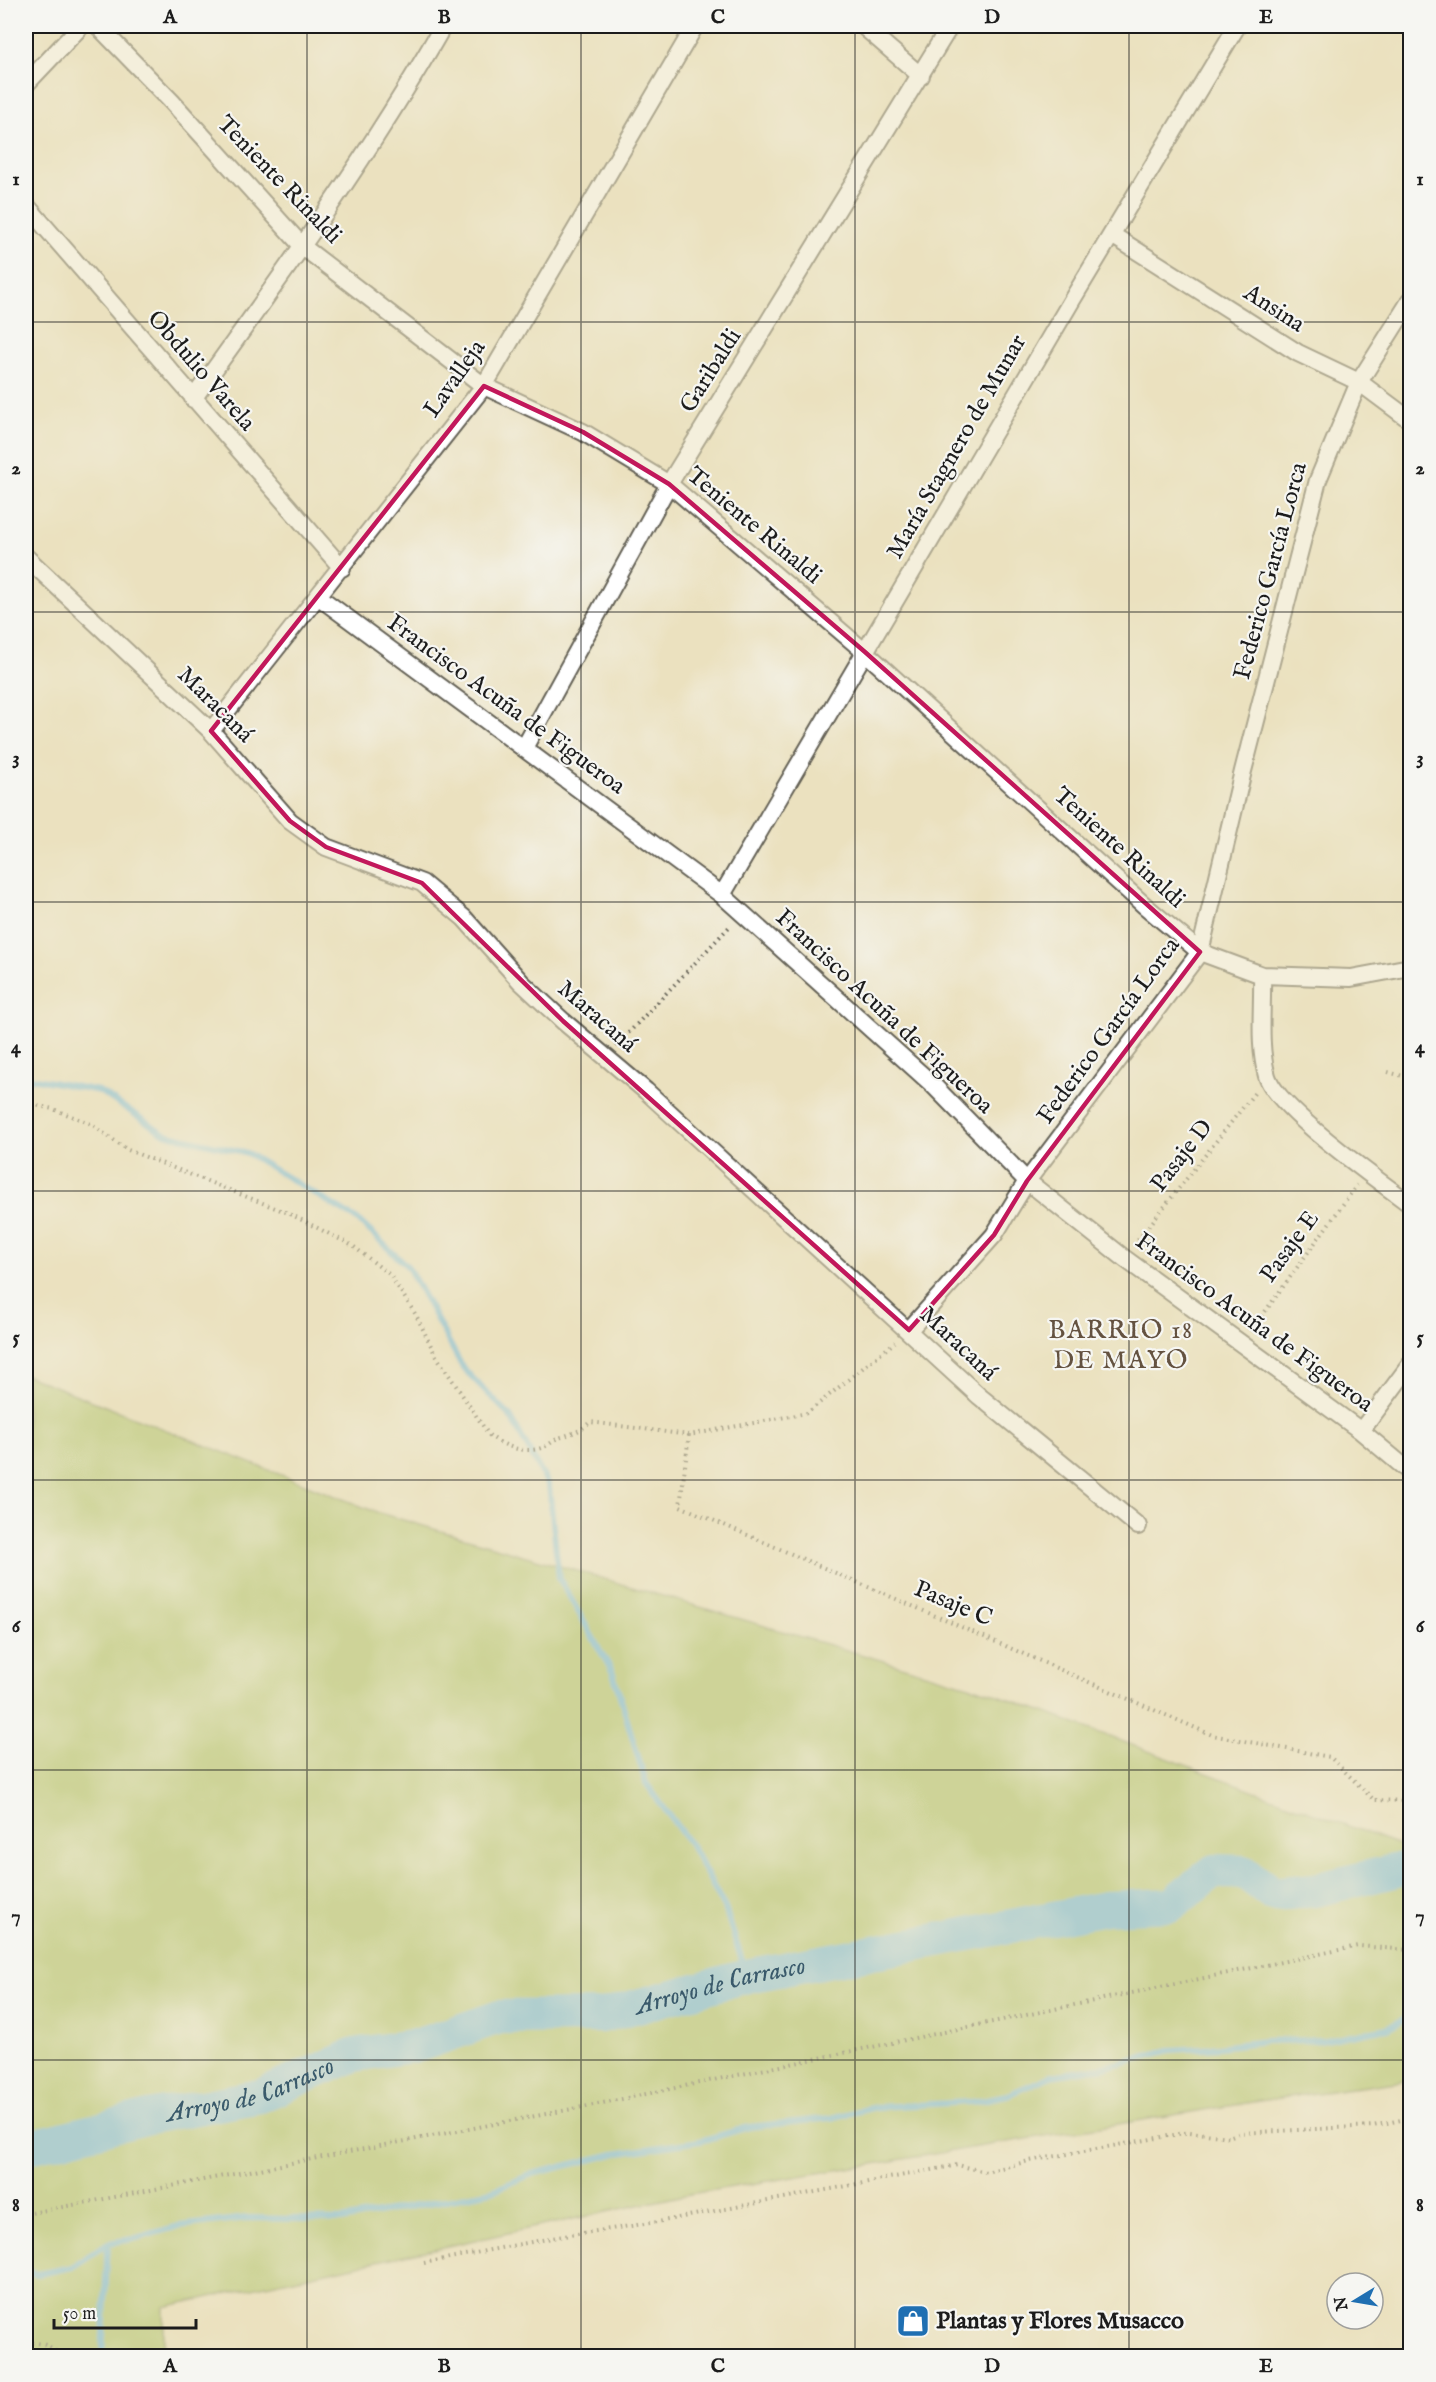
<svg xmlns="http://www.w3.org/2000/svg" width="1436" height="2382" font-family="'IM FELL English',serif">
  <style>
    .green { fill: #aac268; stroke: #636f42; stroke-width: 1.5 }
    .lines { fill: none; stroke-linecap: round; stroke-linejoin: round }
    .stream { stroke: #67b6e1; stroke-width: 6 }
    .river { stroke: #67b6e1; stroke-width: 34 }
    .street-casing { stroke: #646155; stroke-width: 20 }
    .path { stroke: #646155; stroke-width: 4; stroke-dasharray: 1.5 4.5; stroke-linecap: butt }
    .street { stroke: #fff; stroke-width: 16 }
    .marked { fill: none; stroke: #c2185b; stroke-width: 4.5; stroke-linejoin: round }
    .grid { fill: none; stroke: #1c1c1c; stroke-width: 1.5; stroke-opacity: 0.55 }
    .labels { text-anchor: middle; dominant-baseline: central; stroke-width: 4.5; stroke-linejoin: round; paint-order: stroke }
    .street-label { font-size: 24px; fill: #1c1c1c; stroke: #f6f6f2 }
    .poi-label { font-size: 24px; font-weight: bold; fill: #1c1c1c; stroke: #f6f6f2; text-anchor: start }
    .neighbourhood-label { font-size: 26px; letter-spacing: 1.5px; fill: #645240; stroke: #f6f6f2 }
    .water-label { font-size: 26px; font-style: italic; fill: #3a5a6b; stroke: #f6f6f2 }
    .neatline { fill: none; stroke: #1c1c1c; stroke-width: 2 }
    .grid-label { font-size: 20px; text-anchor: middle; font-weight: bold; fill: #1c1c1c }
  </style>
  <rect width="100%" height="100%" fill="#f6f6f2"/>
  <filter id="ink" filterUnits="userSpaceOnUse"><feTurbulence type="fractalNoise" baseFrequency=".0167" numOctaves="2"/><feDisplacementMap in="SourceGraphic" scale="12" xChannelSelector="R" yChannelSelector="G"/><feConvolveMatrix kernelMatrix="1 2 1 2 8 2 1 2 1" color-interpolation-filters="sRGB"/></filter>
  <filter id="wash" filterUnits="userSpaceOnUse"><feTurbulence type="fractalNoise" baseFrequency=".008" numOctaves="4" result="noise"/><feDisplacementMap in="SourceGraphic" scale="24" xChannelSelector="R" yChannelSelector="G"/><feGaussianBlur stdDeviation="1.35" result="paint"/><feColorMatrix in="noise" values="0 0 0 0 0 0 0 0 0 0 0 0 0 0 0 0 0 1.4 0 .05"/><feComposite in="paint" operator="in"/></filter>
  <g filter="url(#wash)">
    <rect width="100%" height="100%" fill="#ebe1bf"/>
    <path class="green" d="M26,1375l350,137 617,181 417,156v231l-151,21 -569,93 -526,113v49h-138z"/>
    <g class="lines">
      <path class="stream" d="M26,1077l73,14 66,43 82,19 111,67 50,47 55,101 47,48 39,70 10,92 54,95 33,110 46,64 33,61 22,68
        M26,2272l12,2 34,-7 36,-24 25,-4 46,-13 68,-8 95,2 150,-29 40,-17 82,-20 86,-13 49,-14 82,-9 45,-11 96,-5 35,-7 44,-19 50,-8 69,-18 49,-3 46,-6 61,-1 61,-12 23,-11
        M102,2356l6,-113"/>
      <path class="river" id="s1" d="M26,2148l123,-31 111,-21 94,-41 65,-10 80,-28 102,-1 146,-40 359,-68 65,-3 43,-34 30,1 29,22 42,-4 95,-23"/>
    </g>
  </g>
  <g filter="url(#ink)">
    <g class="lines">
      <defs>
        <path id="street" d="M98,26l74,76 131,145 181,139 99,46 86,52 196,168 279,253 56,47 62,23 89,3 59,-11
          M863,26l58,50
          M26,84l55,-58
          M26,205l316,363
          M1112,235l186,118 61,29 51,38
          M193,399c88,-122 176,-243 250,-373
          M26,557l185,174 79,90 36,26 96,36 42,35 57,64 42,39 83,70 333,305 159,130
          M319,597l403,298 210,189 95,97 97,77 237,173 49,41
          M211,731l273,-345 211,-360
          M524,748l145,-264 281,-458
          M722,895l350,-595 165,-274
          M1262,975c1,33 -4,70 5,101 9,32 113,106 143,128
          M909,1330l85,-95 33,-54 173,-229 43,-181 75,-291 41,-98 51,-81
          M1361,1431l49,-66"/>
      </defs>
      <use href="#street" class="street-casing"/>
      <path class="path" d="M616,1046l115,-121
        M1388,1072l22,6
        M26,1103l27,6 36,14 39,27 160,63 65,33 37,29 26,40 19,39 54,81c14,11 34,19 52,13 8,-2 13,-9 21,-11 12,-5 18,-5 28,-15l99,13 118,-22 88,-71
        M1134,1245l122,-154
        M1251,1331l106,-146
        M689,1435l-9,71 532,229 118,22 44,43 36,1
        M26,2214l567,-109 765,-159 52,4
        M424,2263l133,-26 100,-15 301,-57 28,7 43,-11 161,-29 38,5 12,-4 133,-7 37,-8
        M26,2343c13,-1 26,1 33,13"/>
      <use href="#street" class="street"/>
    </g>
  </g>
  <path d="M0 0H1436V2382H0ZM484,386l99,46 86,52 196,168 335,300 -173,229 -33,54 -85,95 -346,-309 -141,-138 -96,-36 -36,-26 -79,-90z" fill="#ebe1bf" fill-opacity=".55" fill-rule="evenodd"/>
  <path class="marked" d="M484,386l99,46 86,52 196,168 335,300 -173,229 -33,54 -85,95 -346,-309 -141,-138 -96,-36 -36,-26 -79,-90z"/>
  <path class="grid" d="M307,26v2330M581,26v2330M855,26v2330M1129,26v2330M26,322h1384M26,612h1384M26,902h1384M26,1191h1384M26,1480h1384M26,1770h1384M26,2060h1384"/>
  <defs>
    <symbol id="shop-square" viewBox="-11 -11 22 22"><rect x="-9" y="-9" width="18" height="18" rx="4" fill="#1f6fb2" stroke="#f6f6f2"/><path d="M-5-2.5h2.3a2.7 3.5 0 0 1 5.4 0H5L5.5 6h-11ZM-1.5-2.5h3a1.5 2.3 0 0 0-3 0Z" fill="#fff"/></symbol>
  </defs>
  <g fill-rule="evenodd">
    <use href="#shop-square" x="894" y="2302" width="38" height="38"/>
  </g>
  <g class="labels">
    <g class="street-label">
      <text transform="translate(279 180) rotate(46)">Teniente Rinaldi</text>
      <text transform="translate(1274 309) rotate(33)">Ansina</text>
      <text transform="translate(201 371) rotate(49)">Obdulio Varela</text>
      <text transform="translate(711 371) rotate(-58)">Garibaldi</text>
      <text transform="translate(455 379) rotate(-55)">Lavalleja</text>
      <text transform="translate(957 447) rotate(-60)">María Stagnero de Munar</text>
      <text transform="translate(754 526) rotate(40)">Teniente Rinaldi</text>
      <text transform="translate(1271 571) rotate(-75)">Federico García Lorca</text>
      <text transform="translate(215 705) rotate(45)">Maracaná</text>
      <text transform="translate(506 705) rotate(36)">Francisco Acuña de Figueroa</text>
      <text transform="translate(1119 848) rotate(42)">Teniente Rinaldi</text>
      <text transform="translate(884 1012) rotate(43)">Francisco Acuña de Figueroa</text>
      <text transform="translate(597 1017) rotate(41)">Maracaná</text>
      <text transform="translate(1109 1031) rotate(-54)">Federico García Lorca</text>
      <text transform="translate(1182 1156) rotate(-52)">Pasaje D</text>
      <text transform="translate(1290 1247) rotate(-54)">Pasaje E</text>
      <text transform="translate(1254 1323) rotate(36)">Francisco Acuña de Figueroa</text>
      <text transform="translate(958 1344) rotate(43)">Maracaná</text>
      <text transform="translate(953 1604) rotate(23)">Pasaje C</text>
    </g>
    <g class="poi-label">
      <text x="936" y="2321">Plantas y Flores Musacco</text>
    </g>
    <g class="neighbourhood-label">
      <text x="1121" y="1330">BARRIO 18<tspan x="1121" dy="30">DE MAYO</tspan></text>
    </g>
    <g class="water-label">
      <text stroke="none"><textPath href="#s1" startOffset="718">Arroyo de Carrasco</textPath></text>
      <text stroke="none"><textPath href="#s1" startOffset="232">Arroyo de Carrasco</textPath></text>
    </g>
  </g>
  <rect width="1436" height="2382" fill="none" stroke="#f6f6f2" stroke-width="66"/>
  <g transform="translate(1355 2301) rotate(259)"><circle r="28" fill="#f6f6f2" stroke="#9f9f9c" stroke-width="1.5"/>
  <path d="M0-4.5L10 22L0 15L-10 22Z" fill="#1f6fb2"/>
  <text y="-9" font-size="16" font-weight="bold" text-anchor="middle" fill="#1c1c1c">N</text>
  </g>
  <path d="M54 2319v9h142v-9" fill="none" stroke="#1c1c1c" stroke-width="3"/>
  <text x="63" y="2319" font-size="18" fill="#1c1c1c" stroke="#f6f6f2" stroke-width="4.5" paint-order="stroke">50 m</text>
  <rect x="33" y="33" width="1370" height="2316" class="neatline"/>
  <g class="grid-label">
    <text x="170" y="23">A</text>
    <text x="444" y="23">B</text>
    <text x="718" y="23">C</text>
    <text x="992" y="23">D</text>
    <text x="1266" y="23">E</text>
    <text x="16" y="185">1</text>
    <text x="1420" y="185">1</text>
    <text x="16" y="474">2</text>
    <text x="1420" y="474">2</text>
    <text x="16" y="764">3</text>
    <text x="1420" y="764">3</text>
    <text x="16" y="1053">4</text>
    <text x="1420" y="1053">4</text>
    <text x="16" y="1343">5</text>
    <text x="1420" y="1343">5</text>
    <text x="16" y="1632">6</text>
    <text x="1420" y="1632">6</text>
    <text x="16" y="1922">7</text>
    <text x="1420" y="1922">7</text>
    <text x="16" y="2211">8</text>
    <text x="1420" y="2211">8</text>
    <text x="170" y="2372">A</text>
    <text x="444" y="2372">B</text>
    <text x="718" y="2372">C</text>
    <text x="992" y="2372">D</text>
    <text x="1266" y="2372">E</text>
  </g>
</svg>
